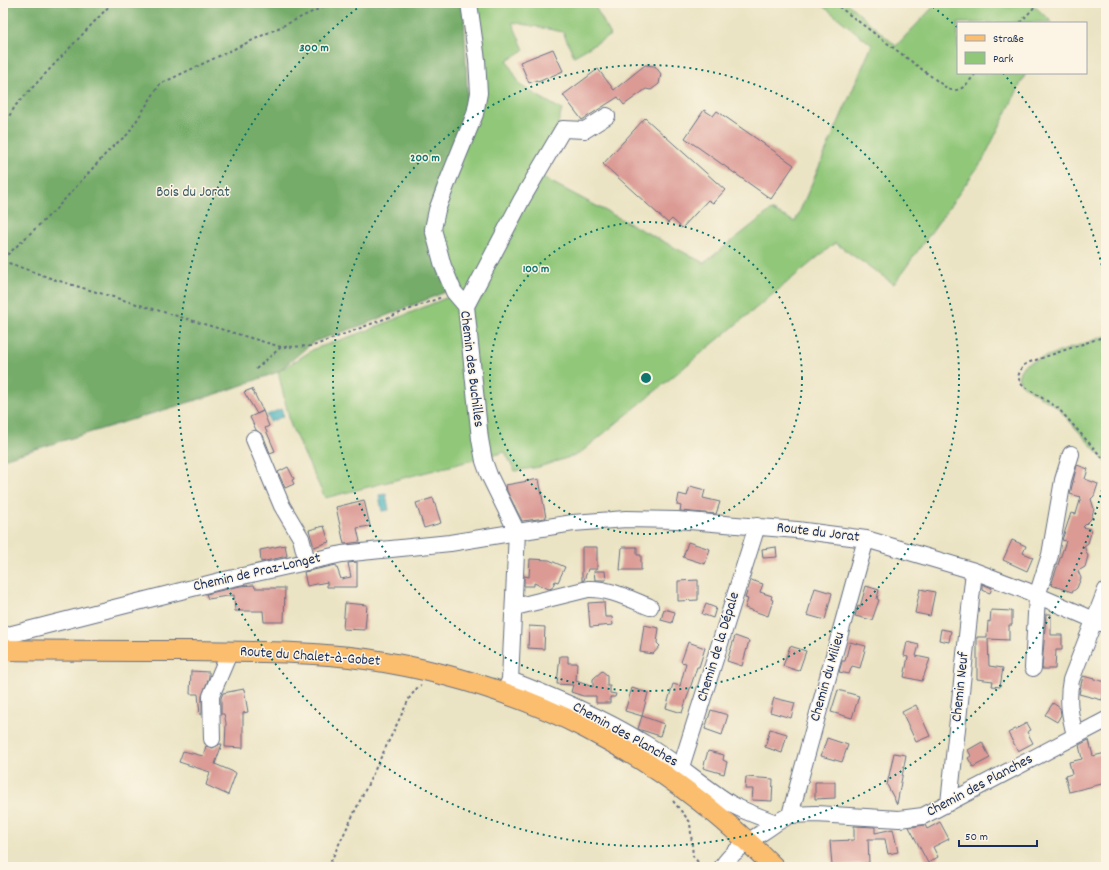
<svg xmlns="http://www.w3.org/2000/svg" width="1109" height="870" font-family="Dekko,sans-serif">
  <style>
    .green { fill: #91c779; stroke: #567b6c }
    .forest { fill: #74ac69; stroke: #486e64 }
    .water { fill: #41b0bc; stroke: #2e708d }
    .building { fill: #db9a94 }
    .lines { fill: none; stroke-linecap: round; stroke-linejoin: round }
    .minor-casing { stroke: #646e82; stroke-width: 18 }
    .major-casing { stroke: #646e82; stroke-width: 22 }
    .path { stroke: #646e82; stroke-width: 2; stroke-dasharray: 3 3; stroke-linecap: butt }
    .minor { stroke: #fff; stroke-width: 16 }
    .major { stroke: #fbbd6e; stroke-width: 20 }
    .ring { fill: none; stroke: #0f766e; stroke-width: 2; stroke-dasharray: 2 4 }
    .labels { text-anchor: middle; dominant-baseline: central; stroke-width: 3; stroke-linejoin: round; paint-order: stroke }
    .park-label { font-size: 15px; fill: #3e5d66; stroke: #fcf5e5 }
    .street-label { font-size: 15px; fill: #1b2f5e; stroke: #fcf5e5 }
    .centre { fill: #0f766e; stroke: #fcf5e5; stroke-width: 2 }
    .ring-label { font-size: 12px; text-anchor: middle; font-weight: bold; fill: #0f766e; stroke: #fcf5e5; stroke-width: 3; stroke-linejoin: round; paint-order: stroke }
  </style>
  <rect width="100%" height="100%" fill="#fcf5e5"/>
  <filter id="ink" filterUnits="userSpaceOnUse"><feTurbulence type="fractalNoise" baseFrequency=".025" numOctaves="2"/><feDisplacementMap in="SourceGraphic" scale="8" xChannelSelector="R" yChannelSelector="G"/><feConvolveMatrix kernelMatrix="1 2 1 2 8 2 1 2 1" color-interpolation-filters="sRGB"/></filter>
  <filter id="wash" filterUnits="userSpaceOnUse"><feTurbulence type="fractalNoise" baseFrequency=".012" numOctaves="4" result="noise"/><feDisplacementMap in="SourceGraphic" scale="16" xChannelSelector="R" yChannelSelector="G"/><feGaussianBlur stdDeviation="0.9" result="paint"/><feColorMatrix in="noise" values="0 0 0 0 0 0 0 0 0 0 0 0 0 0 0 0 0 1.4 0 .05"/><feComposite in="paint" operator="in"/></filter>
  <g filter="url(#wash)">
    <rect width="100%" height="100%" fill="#ebe4c4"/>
    <path class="green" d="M477,3h116l18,32 -37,21 -11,-24 -51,-10 12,28 -17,11 14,25 41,24 -9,30 -17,34 168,89 67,-53 24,12 77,-177 -53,-42h28l49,43 41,-43h94l21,19 -94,1v50h68l-43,87 -89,124 -59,-41 -256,211 -40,13 -24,4 -10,-19 -180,46 -34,-72 -13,-54 36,-23 52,-18 92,-38 -18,-65 44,-168z
      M1106,336v126l-48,-54 -36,-23 -4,-8 2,-6 4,-6 6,-3z"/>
    <path class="forest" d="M3,3h457l4,9 4,100 -40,118 20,61 -85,34 -50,17 -35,30 -55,20 -220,67z"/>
    <path class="water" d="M281,409l3,7 -14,6 -3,-7z
      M386,494l3,16 -7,1 -3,-16z"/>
    <g id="blocks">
      <path class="building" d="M553,49l10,22 -25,11 -1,-2 -8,3 -9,-21z
        M645,65l10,1 6,8 -2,10 -8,6 -5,-1 -22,16 -6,-8 -36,23 -19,-25 35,-26 16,21z
        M704,110l9,6 4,-5 77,54 -23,34 -86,-61z
        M645,118l80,72 -12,13 -5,-3 -26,28 -10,-9 -4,4 -65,-59z
        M252,389l11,22 -6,3 -13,-22z
        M263,411l6,15 -4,2 10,23 -5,2 -7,-18 -7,-5 -6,-13z
        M1077,465l11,4 -3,10 13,5 -4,12 -3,3 3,10 -3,10 -8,8 7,2 1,4 -3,10 -4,3 4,10 -3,11 -7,4 3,7 -4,10 -5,4 -21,-7 15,-44 -4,-1 9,-27 5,1 5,-17 -11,-3z
        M288,467l6,12 -2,1 2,4 -9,4 -7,-16z
        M539,479l7,39 -24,3 -15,-30 -1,-6z
        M690,486l15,4 -2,8 17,4 -4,12 -36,-3 1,-5 -4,-1 2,-11 8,2z
        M433,498l8,25 -17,5 -8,-25z
        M364,500l6,26 -13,2 3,14 -16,2 -8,-37z
        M324,526l5,16 -15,5 -5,-17z
        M1012,540l14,6 -3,7 10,4 -6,14 -24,-11z
        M688,542l22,7 -5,15 -22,-7z
        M285,545l2,11 -26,6 -1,-12z
        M582,547h15v22h-9l-4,11 -2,1z
        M622,547h15v8h4v15h-21z
        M776,547l1,10 -14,1 -1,-9z
        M530,559l19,1 16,7 -7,15 -3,-1 -3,7 -3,1 -15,-6v3h-10v-10l5,1z
        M357,562v25h-30v-5l-20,4 -3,-14 32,-7 5,14 10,-2 -3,-14z
        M594,571h11l1,9h-11z
        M698,580v20l-20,1v-20z
        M751,580l12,4 -3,8 12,4 -1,3 2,1 -5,16 -23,-8 3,-9 -3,-1z
        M982,584l10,4 -2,5 -8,-3z
        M254,585l1,3h30l-1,34h-20l-1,-11h-28l-1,-16 -26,4 -2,-5 34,-8z
        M866,586l13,4 -2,9 2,1 -7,20 -17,-4 3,-10 2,1z
        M815,588l17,5 -7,27 -18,-5z
        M920,589l15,3 -5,24 -15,-3z
        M604,602l1,15h7l1,8 -23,2 -2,-24z
        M345,603l22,2 -2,25 -22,-1z
        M706,604l10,4 -3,10 -11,-4z
        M664,609l11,3 -3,11 -11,-3z
        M991,610l21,1v14h-3v15l-21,-1 1,27 14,2 -3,19 -8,-1 1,-5 -16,-2v-42h10l1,-16 2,1z
        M1046,614h5v21h11v15h-6l-1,19h-13z
        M644,625l15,3 -2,15 3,3 -7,8 -13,-2z
        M529,626l16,1 -1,22 -16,-1z
        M941,629l10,2 -2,11 -10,-2z
        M735,636l14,5 -7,25 -15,-5z
        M688,642l17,6 -6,19h-2l-15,46 -16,-5 7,-24 7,2 6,-23 -5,-1z
        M850,642l16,4 -6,22 -8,-2 -3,8 -10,-2 3,-11h3z
        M907,642l12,3 -3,11 14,3 -8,22 -18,-4 4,-20 -4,-1z
        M790,646l16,5 -7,20 -16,-5z
        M560,656h8v7h9l-1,18 17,6v-8l9,-8 5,4v11h3v7l6,1 -1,3h-5v6h-14v-7h-13l-12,-4 2,-7 -16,-1z
        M191,671l18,1v5l-7,19v18l-2,1 -2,-21h-8z
        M1083,676l23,6 -4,18 -23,-6z
        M632,688l16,5 -6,23 -17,-5z
        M244,689l4,23 -5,1v35l-18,-1 1,-24 -2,-9h-3v-16l2,-5z
        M838,690l21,6 -7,22 -21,-6z
        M774,698l21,5 -4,15 -21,-6z
        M1053,703l7,5 1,7 -4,7 -12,-7z
        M916,705l14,31 -14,6 -14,-30z
        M711,710l17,5 -6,20 -17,-6z
        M642,716l22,8 -4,12 -22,-7z
        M1027,723l4,7 -4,2 6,11 -15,8 -10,-18z
        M770,729l17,5 -5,19 -17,-6z
        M827,738l21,7 -6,17 -21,-6z
        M1089,740l4,16 13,-3v30l-37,9 -4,-16 7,-2 -3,-12 13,-3 -3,-14z
        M982,742l8,16 -17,9 -5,-9 3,-2 -3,-6z
        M220,744h2l-7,20 21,9 -8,22 -22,-10 4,-13 -31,-10 4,-11 20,5 3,-10 7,2z
        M708,751l16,4 -1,5 4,2 -3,12 -21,-6z
        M894,753l12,2 -9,49 -10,-19z
        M746,777l27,2 -1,22 -20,-1 1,-11h-8z
        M815,782h20v16l-20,1z
        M940,822l9,17 -16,8 5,10 -10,6 -19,-36 16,-2 2,4z
        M854,826l21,1v6l18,-4 5,23 -10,2 -3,-15h-17l1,24 -37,3 -2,-25 24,-1z"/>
    </g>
  </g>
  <g filter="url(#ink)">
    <use href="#blocks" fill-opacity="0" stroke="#646e82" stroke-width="1"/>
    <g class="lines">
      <defs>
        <path id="minor" d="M469,3l8,57 2,33 -4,21 -26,64 -12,32 -4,19 10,37 11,26 12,14 14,133 4,22 5,14 28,57 -7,148 -6,13
          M466,306l56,-107 41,-70 22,1 22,-14
          M254,439l28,67 19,32 6,24
          M515,607l73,-18c21,-1 42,10 62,18
          M3,638l9,-4 208,-53 122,-27 108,-11 123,-20 53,-4 51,1 120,10 69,9 108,32 53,20 79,34
          M1033,668l4,-72 13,-41 13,-75 8,-26
          M510,680c46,18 92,37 134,63 31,18 57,42 87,61 14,8 30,13 45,19l14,-8 26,-1 83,5 24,-3 183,-96
          M1075,735c-5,-19 -8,-35 -4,-55l35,-90
          M212,739l-1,-43 19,-45
          M681,767l76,-241
          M949,803l25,-232
          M790,815l76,-276
          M722,867c13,-20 35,-30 54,-44"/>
        <path id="major" d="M3,650c63,1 125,1 188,1 58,1 117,0 175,8 161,24 293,93 408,208"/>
      </defs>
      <use href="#minor" class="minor-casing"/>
      <use href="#major" class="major-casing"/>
      <path class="path" d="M834,3l114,86c14,5 20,-7 28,-16
        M1020,23l18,-20
        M3,126l13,-21 96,-102
        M3,259l52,-49 56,-62 17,-14 32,-50 171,-81
        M3,261l53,19 225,67 32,-1 129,-49
        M1106,336l-76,26 -6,3 -4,6 -2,6 4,8 36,23 48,54
        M256,369l25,-22
        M673,801l17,21 3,34 9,11
        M328,867l82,-170 8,-10 3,-2"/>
      <use href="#minor" class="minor"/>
      <use href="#major" class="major"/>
    </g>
  </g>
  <g class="ring">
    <circle cx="646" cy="378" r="156"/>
    <circle cx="646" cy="378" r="313"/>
    <path d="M1106 472A469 469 0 1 1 364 3M928 3A469 469 0 0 1 957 27M1003 73A469 469 0 0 1 1106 284"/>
  </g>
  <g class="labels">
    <g class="park-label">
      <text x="193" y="193">Bois du Jorat</text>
    </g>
    <g class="street-label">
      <text transform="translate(471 369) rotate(83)">Chemin des Buchilles</text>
      <text transform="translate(818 533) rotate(7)">Route du Jorat</text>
      <text transform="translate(257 573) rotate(-13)">Chemin de Praz-Longet</text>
      <text transform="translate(719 647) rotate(-73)">Chemin de la Dépale</text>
      <text transform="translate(310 657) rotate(4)">Route du Chalet-à-Gobet</text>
      <text transform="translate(828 677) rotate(-74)">Chemin du Milieu</text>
      <text transform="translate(961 687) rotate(-84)">Chemin Neuf</text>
      <text transform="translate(625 735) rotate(29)">Chemin des Planches</text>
      <text transform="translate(980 786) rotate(-28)">Chemin des Planches</text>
    </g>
  </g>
  <circle cx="646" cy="378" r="6" class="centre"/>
  <g class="ring-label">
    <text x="314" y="51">300 m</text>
    <text x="425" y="161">200 m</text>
    <text x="536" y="272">100 m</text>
  </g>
  <rect width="1109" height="870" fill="none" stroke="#fcf5e5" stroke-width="16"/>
  <rect x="957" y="22" width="130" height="52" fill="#fcf5e5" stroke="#a2a6af"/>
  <rect x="965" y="35" width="20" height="6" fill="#fbbd6e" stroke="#a2a6af"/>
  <text x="993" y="42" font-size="12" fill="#1b2f5e">Straße</text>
  <rect x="965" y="52" width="20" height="12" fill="#91c779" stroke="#a2a6af"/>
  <text x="993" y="62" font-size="12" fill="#1b2f5e">Park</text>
  <path d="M959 840v6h78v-6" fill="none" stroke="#1b2f5e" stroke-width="2"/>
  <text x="965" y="840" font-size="12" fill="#1b2f5e" stroke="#fcf5e5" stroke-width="3" paint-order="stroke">50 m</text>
</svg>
